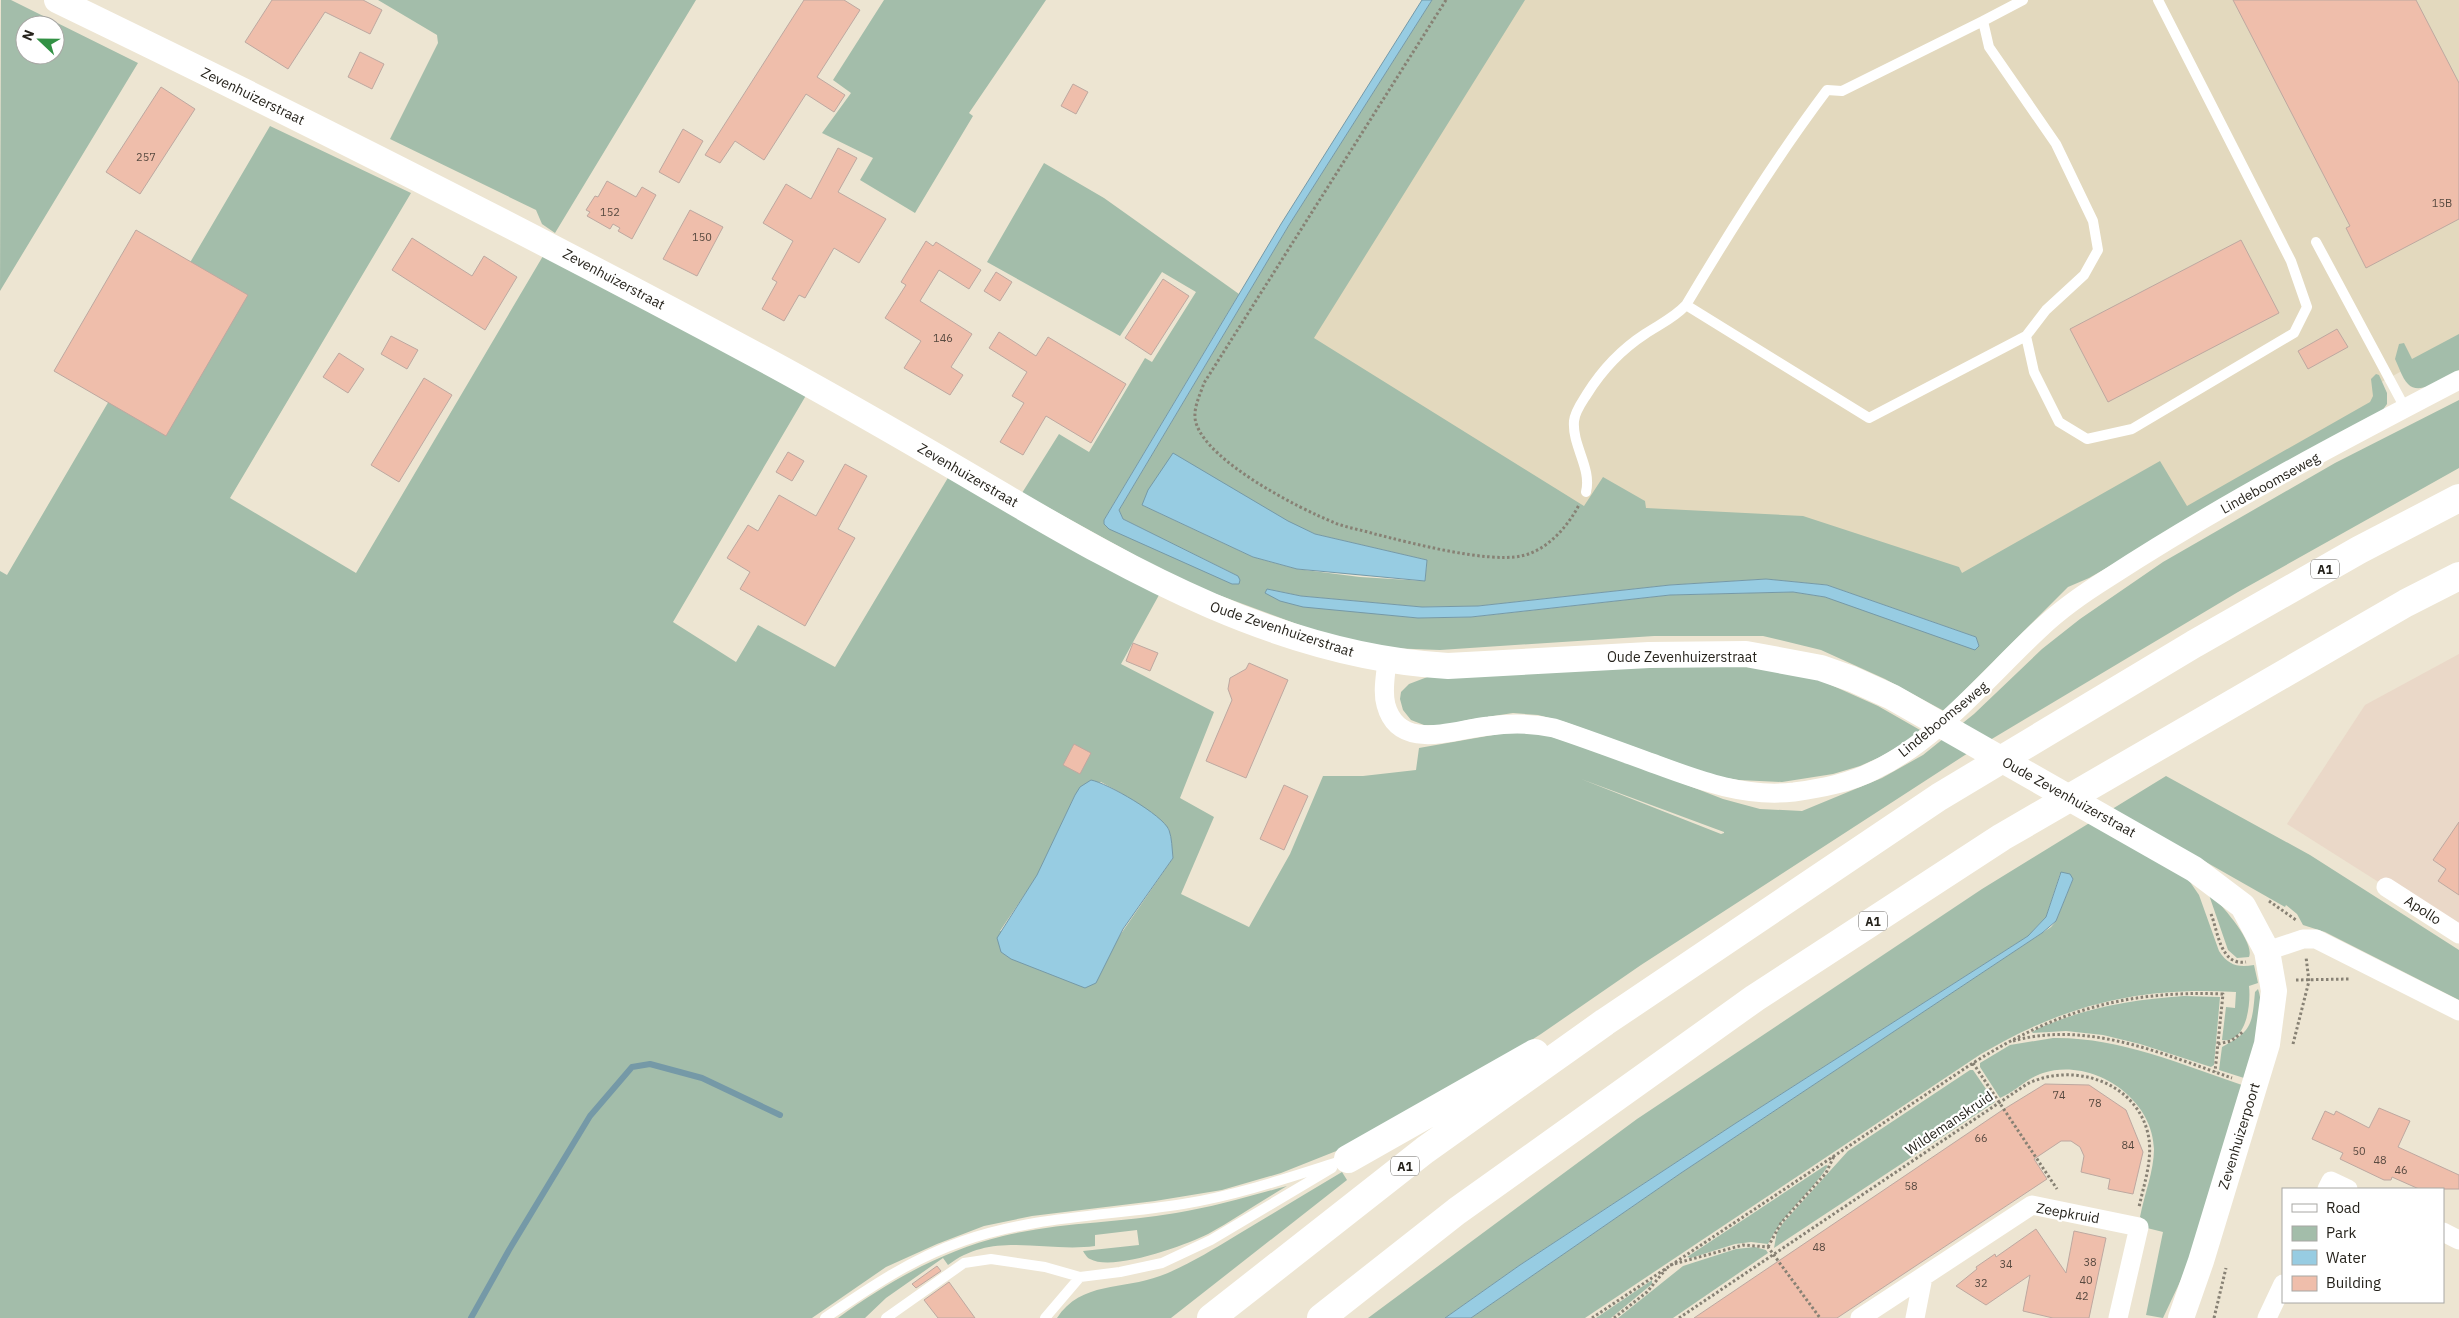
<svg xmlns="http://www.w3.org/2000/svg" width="2459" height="1318" font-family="'IBM Plex Sans',sans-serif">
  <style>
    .commercial { fill: #ead8c8 }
    .built { fill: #e3d9be }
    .green { fill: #a3bdaa; fill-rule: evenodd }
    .water { fill: #97cce2; stroke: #7599a7 }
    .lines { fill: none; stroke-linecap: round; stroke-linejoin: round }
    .stream { stroke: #7599a7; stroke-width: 6 }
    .building { fill: #efbeab; stroke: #bda8a0 }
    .path { stroke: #878174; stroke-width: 3; stroke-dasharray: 2.5 2.5; stroke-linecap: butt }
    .lane { stroke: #fff; stroke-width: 10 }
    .street { stroke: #fff; stroke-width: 19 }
    .secondary { stroke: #fff; stroke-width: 26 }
    .highway { stroke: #fff; stroke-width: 28 }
    .labels { text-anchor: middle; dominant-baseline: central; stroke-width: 4.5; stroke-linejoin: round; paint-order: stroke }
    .number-label { font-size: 11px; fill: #584a40 }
    .shield { fill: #fff; stroke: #676560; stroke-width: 1 }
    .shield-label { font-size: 12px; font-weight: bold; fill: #26231c }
    .street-label { font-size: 14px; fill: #26231c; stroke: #fff }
  </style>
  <rect width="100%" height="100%" fill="#ede5d2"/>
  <path class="commercial" d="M2459,654v279l-172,-109 78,-119z"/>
  <path class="built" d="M1477,0h982v357l-48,9 -33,18 3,17 -209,120 -215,71 -352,-43 -337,-214z"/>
  <path class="green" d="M1,0h10l127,63 -138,228zM25,25h30v30h-30z
    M378,0h318l-141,233 -13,-9 -6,-14 -146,-71 48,-96 -1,-8z
    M884,0h162l-77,113 4,3 -58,97 -55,-33 13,-22 -51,-25 29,-40 -18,-13z
    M1432,0h93l-211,338 270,168 19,-29 42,24 1,7 157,8 156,51 3,6 198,-112 27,45 183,-104 3,-6 -2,-17 5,-5 3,1 8,18v11l-5,7 -293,167 -21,9 -124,124 -59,-32 -64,-29 -58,-14h-109l-214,14 -52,-2 -59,-12 -124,-46 -56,-27 -127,-70 37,-59 30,18 56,-94 7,4 44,-70 -34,-20 -42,64 -133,-74 57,-99 60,35 135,96 -135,226v4l134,52 -115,-57 -4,-9 170,-285zM1142,505l146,17 27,12 112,26 -2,21 -65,-4 -63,-8 -44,-12zM1766,579l61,6 149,52 3,9 -154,-49 -32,-5 -123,3 -199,22 -53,1 -43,-5 -107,-24 33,7 120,11 57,-1 192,-21z
    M270,126l141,67 -181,305 126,75 187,-317 265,136 -135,230 63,40 22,-37 77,42 114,-191 210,119 -38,69 93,48 -34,86 34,19 -33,77 68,33 41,-73 33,-78h40l53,-6 3,-22 91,-16 30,1 80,26 103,40 37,10 42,2 80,-33 41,-23 51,-41 68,-65 38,-30 83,-57 172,-99 124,-63v68l-221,124 -273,163 -324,210 -100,69 -100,63 -87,47 -73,29 -59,17 -67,11 -123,15 -48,10 -47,18 -51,23 -74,51h-812v-747l7,4zM1581,779l143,53v1l-3,1zM1101,782l20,11 48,36 4,29 -57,83 -116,-10 37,-55 38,-81z
    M2459,334v36c-12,6 -39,27 -51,14 -6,-6 -9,-17 -13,-25l4,-15 5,-1 8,16z
    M1712,662l99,14 67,30 42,24 -15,13 -25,14 -20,9 -27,8 -51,8 -43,-2 -25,-4 -149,-54 -27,-7 -25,-2 -46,7 -19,5h-24l-13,-5 -8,-10 -3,-11 1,-7 8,-8 21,-8z
    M2166,776l144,79 149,95v50l-134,-68 -22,-7 -6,-11 -11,-9 -1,2 -116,-66 19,38 11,16 20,56c9,14 19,17 35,14l4,18 -9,3c2,17 -2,58 -27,54l4,-33 9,1 1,-16c-96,-6 -172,13 -255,62l-396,264h-114l210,-145 370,-246 5,-6 17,-42 -13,-5 -14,43 -18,19 -292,187 -216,142 -75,53h-77l269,-199 345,-230z
    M2211,894c11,12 44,48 38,63l-12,1 -9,-8 -19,-55z
    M2258,989c9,25 -7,66 -14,89l-25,-8 3,-23c30,-16 30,-22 33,-55z
    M2184,996l36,1 -6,68 -3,2 -71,-23 -37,-9 -37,-4 -34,2c4,-5 13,-7 20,-10 42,-17 87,-24 132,-27z
    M2053,1038c66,-1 127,26 189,47l-55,182 -24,51 -17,-3 17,-83 -16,-4 -3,-8 -4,-3c4,-22 14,-46 14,-68 -1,-52 -63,-92 -111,-76 -16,5 -28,19 -43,25l-20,-31v-4l30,-18z
    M1970,1070h3l22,32 -221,146 3,-16 6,-9 65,-72z
    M1826,1165l2,1c-18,28 -45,47 -60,78l-17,-2 -16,2 -44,14 -4,-1z
    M1342,1172l5,8 -176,138h-114c24,-37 66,-28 103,-42 27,-10 52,-26 77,-41 35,-21 70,-42 105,-63z
    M1287,1186c-26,15 -52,33 -79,48 -22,11 -95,38 -118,25 -3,-1 -5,-5 -7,-8l56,-6 -2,-15 -42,5v11c-50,7 -102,-16 -147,19l-5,-7 -57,40 -21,20h-27c51,-37 104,-67 165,-82 57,-14 116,-13 173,-23 38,-6 74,-17 111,-27z
    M1755,1247l11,3 2,3 -95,65h-55l65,-52 53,-17z
    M1652,1280v4l-41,34h-15z"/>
  <path class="water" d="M1422,0h10l-143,225 -170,285 4,9 115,57 2,4 -1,4h-7l-123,-55 -5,-5v-4l177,-296z
    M1173,453l115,68 27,13 112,26 -2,21 -128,-12 -44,-12 -111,-52 6,-15z
    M1766,579l61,6 149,52 3,9 -4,4 -3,-1 -147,-52 -32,-5 -123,3 -199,22 -53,1 -115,-11 -23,-6 -15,-8 2,-4 34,7 121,11 56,-1 192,-21z
    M1091,780c16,3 72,35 78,50 3,8 3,19 4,28l-50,71 -27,54 -11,5 -74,-29 -10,-7 -4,-14 40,-63 38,-80 5,-8z
    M2061,872l9,2 3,5 -17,42 -14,12 -361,240 -210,145h-26l75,-53 216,-142 292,-187 18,-19z"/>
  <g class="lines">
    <path class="stream" d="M471,1318l38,-68 81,-134 42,-49 18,-3 52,14 78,37"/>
  </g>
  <path class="building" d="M272,0h91l19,10 -12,24 -45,-22 -37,57 -43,-27z
    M804,0h40l16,10 -43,67 28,18 -11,17 -28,-18 -42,66 -29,-19 -15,22 -15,-8z
    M2233,0h183l43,83v136l-93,49 -20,-40 4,-2z
    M360,52l24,12 -12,25 -24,-12z
    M1073,84l15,8 -12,22 -15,-8z
    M161,87l34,22 -55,85 -34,-22z
    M683,129l20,12 -24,42 -20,-11z
    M838,148l19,10 -19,34 48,27 -27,44 -25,-15 -29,50 -6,-3 -15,26 -22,-12 15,-27 -5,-3 21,-38 -30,-18 23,-39 25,15z
    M607,181l29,16 6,-10 14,8 -24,44 -14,-8 2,-3 -7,-4 -3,5 -23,-13 3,-4 -4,-2 9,-14 3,1z
    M690,210l33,17 -26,49 -34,-17z
    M136,230l112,65 -82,141 -112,-65z
    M412,238l60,38 12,-20 33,21 -32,53 -93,-60z
    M2241,240l38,73 -171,89 -38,-73z
    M926,241l7,5 3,-4 45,28 -12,19 -30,-19 -19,31 52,33 -21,33 12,8 -13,20 -46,-27 17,-27 -36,-23 21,-33 -5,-3z
    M996,272l16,10 -12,19 -16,-10z
    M1163,279l26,17 -38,59 -26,-17z
    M2337,329l11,18 -40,22 -10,-18z
    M999,332l37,24 12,-19 78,47 -35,59 -45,-27 -23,39 -23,-13 24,-39 -12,-7 15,-24 -38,-24z
    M391,336l27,14 -11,19 -26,-15z
    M339,353l25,16 -16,24 -25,-16z
    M424,378l28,17 -53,87 -28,-17z
    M788,452l16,9 -12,20 -16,-9z
    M845,464l22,12 -29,53 17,9 -50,88 -65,-37 10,-17 -23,-14 21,-33 10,6 21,-36 37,21z
    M1133,643l25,10 -8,18 -24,-10z
    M1249,663l39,17 -42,98 -40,-17 26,-61 -4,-11 2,-11 16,-9z
    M1074,744l17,9 -11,21 -17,-9z
    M1284,785l24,11 -24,54 -24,-11z
    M2459,822v73l-21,-14 8,-12 -13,-9z
    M2045,1084l44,1 37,25 17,42 -10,42 -25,-5 2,-10 -29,-7 3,-16 -4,-9 -9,-6h-10l-27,18 13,20 -210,139h-143l307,-207z
    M2379,1108l31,13 -12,26 61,28v14h-40l-27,-12 -1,3h-7l-44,-21 3,-6 -31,-14 13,-28 9,4 2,-4 33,17z
    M2036,1229l30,44 8,-42 32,7 -17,80h-36l-30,-7 7,-36 -44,30 -30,-19 21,-17 -1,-2 19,-13 1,3z
    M937,1266l4,5 -25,17 -4,-4z
    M949,1282l26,36h-37l-14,-18z"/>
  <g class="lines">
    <path class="path" d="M1446,0l-242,383c-4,12 -12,27 -8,40 12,39 102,85 139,100 13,5 27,7 40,11 36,9 111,29 146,22 26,-5 47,-30 58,-51
      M2269,901l27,19
      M2211,914c7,17 9,52 35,48
      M2296,980l53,-1
      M2013,1041c74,-21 150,13 219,37
      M2218,1044l13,-3 13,-10
      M2293,1044l16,-63 -3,-24
      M1973,1063l84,126
      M1768,1247l13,-24 45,-50 8,-17
      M1670,1265l73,-20 25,2 52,71
      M1592,1318l381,-255c83,-52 152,-73 250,-69l-8,78
      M1614,1318l33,-26 19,-23
      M1679,1318l348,-234c46,-23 113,-2 122,55 3,23 -5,45 -10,68
      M2214,1318l12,-50"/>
    <path class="lane" d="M2023,0l-40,21 6,26 67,97 37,77 5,29 -14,25 -38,35 -20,26 8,36 25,50 28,17 45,-10 162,-96 13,-26 -16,-46 -133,-261
      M2316,242l89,166
      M1686,305l183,113 157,-82
      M1586,492c6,-24 -14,-46 -12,-71 1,-10 8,-19 13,-27 15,-24 35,-45 58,-60 15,-10 29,-16 41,-29 44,-74 89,-146 141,-215l15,1 141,-70
      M825,1318c44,-30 88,-60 138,-77 71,-25 146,-25 220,-37 56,-9 110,-28 164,-45
      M886,1318l78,-55 27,-4 54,8 35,10 40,-5 42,-9 49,-23 121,-72
      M1045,1318l35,-41"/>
    <path class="street" d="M1387,660c-1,14 -5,31 -1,45 13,48 69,24 103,21 22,-3 43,-3 65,2 33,11 65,23 98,35 46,17 92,35 142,29 28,-4 56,-9 81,-22 63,-30 115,-95 166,-142 20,-19 43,-35 67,-50 112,-73 232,-136 351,-198
      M2386,887l73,47
      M2267,951l36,-12h13l143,72
      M2327,1189l4,-8 17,8
      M2443,1232l16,8
      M1860,1318l172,-113 107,22 -21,91
      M1915,1318l8,-41
      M2267,1318l16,-34"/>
    <path class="secondary" d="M57,0c236,114 470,232 701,356 80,43 159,89 237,135 139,82 288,166 453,175l201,-11 97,-1 75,14 31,11 40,18 302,172 49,37 24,45 7,40 -7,53 -66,217 -20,57"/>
    <path class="highway" d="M1348,1159l187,-106
      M1211,1318l214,-168 180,-128 334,-225 255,-153 165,-94 100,-52
      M1321,1318l136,-107 298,-213 247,-161 404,-234 53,-27"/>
  </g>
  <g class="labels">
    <g class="number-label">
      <text x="146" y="157">257</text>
      <text x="2442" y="203">15B</text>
      <text x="610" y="212">152</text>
      <text x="702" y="237">150</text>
      <text x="943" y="338">146</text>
      <text x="2059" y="1095">74</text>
      <text x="2095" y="1103">78</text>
      <text x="1981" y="1138">66</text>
      <text x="2128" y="1145">84</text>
      <text x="2359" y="1151">50</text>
      <text x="2380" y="1160">48</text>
      <text x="2401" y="1170">46</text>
      <text x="1911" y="1186">58</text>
      <text x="1819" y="1247">48</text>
      <text x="2090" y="1262">38</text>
      <text x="2006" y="1264">34</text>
      <text x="2086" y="1280">40</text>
      <text x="1981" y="1283">32</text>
      <text x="2082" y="1296">42</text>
    </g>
    <g class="shield">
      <rect x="2311" y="559.5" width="28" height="19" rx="4"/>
      <rect x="1859" y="911.5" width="28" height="19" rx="4"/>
      <rect x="1391" y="1156.5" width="28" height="19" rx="4"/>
    </g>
    <g class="shield-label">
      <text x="2325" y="569">A1</text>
      <text x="1873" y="921">A1</text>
      <text x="1405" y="1166">A1</text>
    </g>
    <g class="street-label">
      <text transform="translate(253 96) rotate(26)">Zevenhuizerstraat</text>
      <text transform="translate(614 279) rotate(28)">Zevenhuizerstraat</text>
      <text transform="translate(968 475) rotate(30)">Zevenhuizerstraat</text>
      <text transform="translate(2270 483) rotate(-29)">Lindeboomseweg</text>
      <text transform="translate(1282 629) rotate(18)">Oude Zevenhuizerstraat</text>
      <text x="1682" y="657">Oude Zevenhuizerstraat</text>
      <text transform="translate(1943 719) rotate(-39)">Lindeboomseweg</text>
      <text transform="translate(2069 797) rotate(29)">Oude Zevenhuizerstraat</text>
      <text transform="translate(2423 910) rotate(33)">Apollo</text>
      <text transform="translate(1949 1123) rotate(-34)">Wildemanskruid</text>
      <text transform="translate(2239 1136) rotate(-73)">Zevenhuizerpoort</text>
      <text transform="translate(2068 1213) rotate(10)">Zeepkruid</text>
    </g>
  </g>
  <rect x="2282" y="1188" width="162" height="115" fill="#ffffff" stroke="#a8a7a4"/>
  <rect x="2292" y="1204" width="25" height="8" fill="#ffffff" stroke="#a8a7a4"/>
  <text x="2326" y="1213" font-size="15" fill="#26231c">Road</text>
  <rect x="2292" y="1226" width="25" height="15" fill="#a3bdaa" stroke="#a8a7a4"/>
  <text x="2326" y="1238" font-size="15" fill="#26231c">Park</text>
  <rect x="2292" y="1250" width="25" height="15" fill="#97cce2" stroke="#a8a7a4"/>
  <text x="2326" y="1263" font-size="15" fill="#26231c">Water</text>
  <rect x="2292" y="1276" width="25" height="15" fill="#efbeab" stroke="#a8a7a4"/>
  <text x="2326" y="1288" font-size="15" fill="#26231c">Building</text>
  <g transform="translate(40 40) rotate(292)"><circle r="24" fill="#ffffff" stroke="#a8a7a4"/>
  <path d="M0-4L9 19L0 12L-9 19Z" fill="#329144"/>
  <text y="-8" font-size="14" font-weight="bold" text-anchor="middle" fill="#26231c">N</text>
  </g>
</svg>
